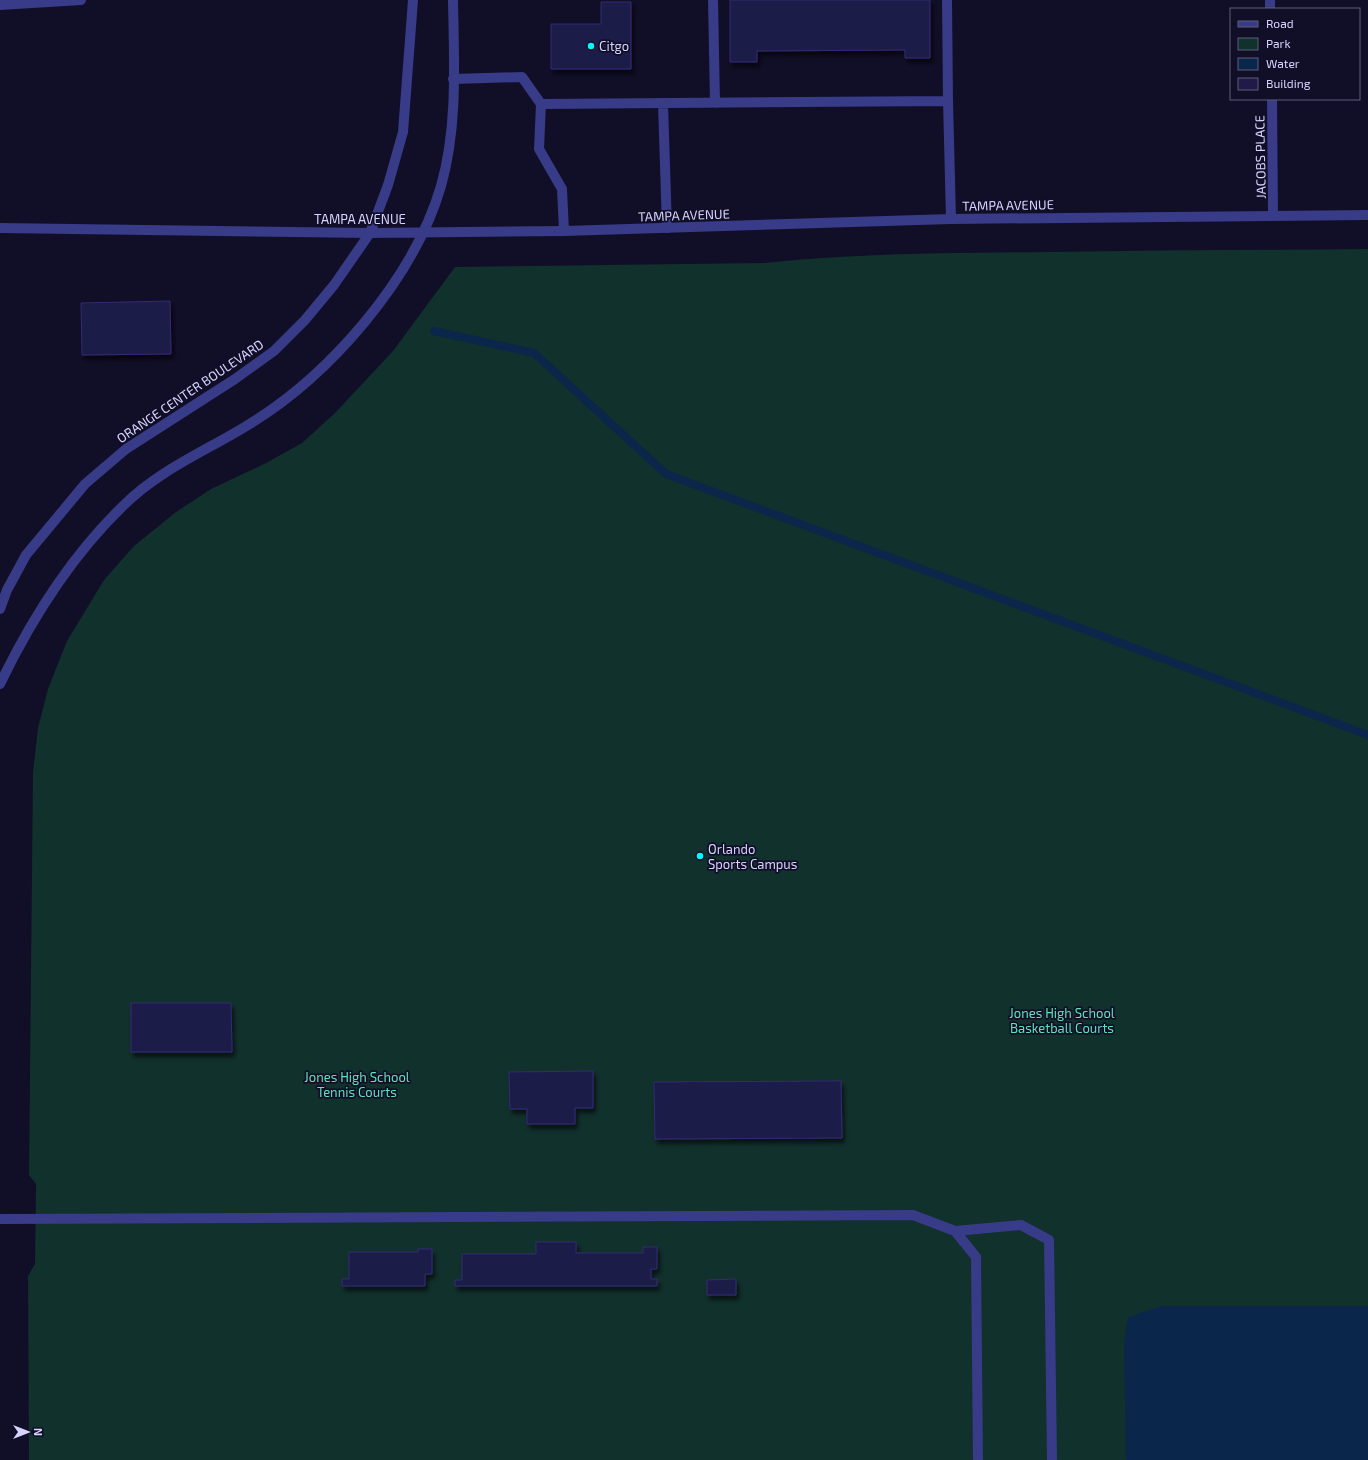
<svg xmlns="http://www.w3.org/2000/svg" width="1368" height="1460" font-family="'Exo 2',sans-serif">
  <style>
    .green { fill: #11312d }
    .water { fill: #0a264a }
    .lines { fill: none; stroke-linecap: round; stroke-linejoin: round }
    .stream { stroke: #0a264a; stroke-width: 8 }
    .building { fill: #1f1a48; stroke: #342b75; filter: url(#shadow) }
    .service { stroke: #383b87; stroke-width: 10 }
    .minor { stroke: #383b87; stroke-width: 10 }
    .tertiary { stroke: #383b87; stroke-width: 10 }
    .poi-dot { fill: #00faff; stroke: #110e27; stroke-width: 1.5 }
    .labels { text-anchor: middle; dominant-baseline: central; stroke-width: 3.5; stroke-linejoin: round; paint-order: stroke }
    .poi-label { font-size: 13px; fill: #d5d4ff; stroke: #110e27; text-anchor: start }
    .street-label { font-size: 13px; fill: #d5d4ff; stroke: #110e27 }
    .park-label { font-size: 13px; fill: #5be4b7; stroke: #110e27 }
  </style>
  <defs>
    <filter id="shadow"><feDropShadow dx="2.5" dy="4.5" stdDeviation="2" flood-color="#0009"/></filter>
  </defs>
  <rect width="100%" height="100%" fill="#110e27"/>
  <path class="green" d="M1368,249v1211h-1339l-1,-184 7,-12 1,-80 -7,-9 4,-403 5,-44 10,-39 19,-48 37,-61 30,-34 42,-34 35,-23 55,-26 36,-20 33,-30 58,-62 62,-84 309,-4c95,-10 190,-10 285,-11 106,-2 213,-2 319,-3z"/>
  <path class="water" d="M1161,1306h207v154h-242l-2,-116 4,-27z"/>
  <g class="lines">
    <path class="stream" d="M434,331l100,22 132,121 702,261"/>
  </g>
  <path class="building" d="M730,0h200v58h-25v-8l-148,1v11h-27z
    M601,2h30v67h-80v-45h50z
    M170,301l1,53 -89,1 -1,-52z
    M131,1003h100l1,49h-101z
    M593,1071v37h-18v16h-48v-15h-17l-1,-37z
    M841,1081l1,57 -187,1 -1,-57z
    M536,1242h40v11h67v-6h14v22h-6v10h6v7h-202v-6h7v-26h74z
    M418,1249h14v25h-7v12h-83v-7h7v-27h69z
    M736,1279v16h-29v-15z"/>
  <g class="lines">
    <path class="service" d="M713,0l2,103
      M947,0l1,101
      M0,5l81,-5
      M453,79l69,-2 19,27 407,-3 3,118
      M541,104l-2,45 23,40 2,42
      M663,104l4,124
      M0,1219l913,-4 42,16 21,26 2,203
      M955,1231l66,-6 28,15 3,220"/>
    <path class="minor" d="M1270,0v9
      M1272,99l1,116
      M0,228l370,5"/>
    <path class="tertiary" d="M370,233l194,-2 387,-12 417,-4
      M0,609l7,-19 19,-35 59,-71 41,-35 109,-70 39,-28 31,-31 29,-35 36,-52 18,-48 15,-53 10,-132
      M0,684c31,-64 72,-129 124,-179 35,-35 82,-54 124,-80 81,-49 166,-146 193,-239 17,-59 13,-125 12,-186"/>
  </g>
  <g class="poi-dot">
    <circle cx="591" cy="46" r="4"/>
    <circle cx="700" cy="856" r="4"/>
  </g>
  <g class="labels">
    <g class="poi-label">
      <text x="599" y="46">Citgo</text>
      <text x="708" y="849">Orlando<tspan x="708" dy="15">Sports Campus</tspan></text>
    </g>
    <g class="street-label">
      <text transform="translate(1260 157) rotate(-91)">JACOBS PLACE</text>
      <text transform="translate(1008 205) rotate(-1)">TAMPA AVENUE</text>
      <text transform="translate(684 215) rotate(-2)">TAMPA AVENUE</text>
      <text x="360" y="219">TAMPA AVENUE</text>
      <text transform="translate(190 391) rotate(-34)">ORANGE CENTER BOULEVARD</text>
    </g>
    <g class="park-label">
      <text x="1062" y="1013">Jones High School<tspan x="1062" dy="15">Basketball Courts</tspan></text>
      <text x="357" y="1077">Jones High School<tspan x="357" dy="15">Tennis Courts</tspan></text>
    </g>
  </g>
  <rect x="1230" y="8" width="130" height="92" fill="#110e27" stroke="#5f5d7d"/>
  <rect x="1238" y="21" width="20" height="6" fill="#383b87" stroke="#5f5d7d"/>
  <text x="1266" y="28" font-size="12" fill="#d5d4ff">Road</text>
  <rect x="1238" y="38" width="20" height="12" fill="#11312d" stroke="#5f5d7d"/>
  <text x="1266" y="48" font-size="12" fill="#d5d4ff">Park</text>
  <rect x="1238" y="58" width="20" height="12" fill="#0a264a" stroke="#5f5d7d"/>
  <text x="1266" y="68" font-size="12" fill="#d5d4ff">Water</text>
  <rect x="1238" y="78" width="20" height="12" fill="#1f1a48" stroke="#5f5d7d"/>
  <text x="1266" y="88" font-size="12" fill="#d5d4ff">Building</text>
  <g transform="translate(28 1432) rotate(90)" stroke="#110e27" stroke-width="3" paint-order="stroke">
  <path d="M0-3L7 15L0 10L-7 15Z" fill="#d5d4ff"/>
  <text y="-6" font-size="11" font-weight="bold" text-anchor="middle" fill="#d5d4ff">N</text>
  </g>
</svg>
